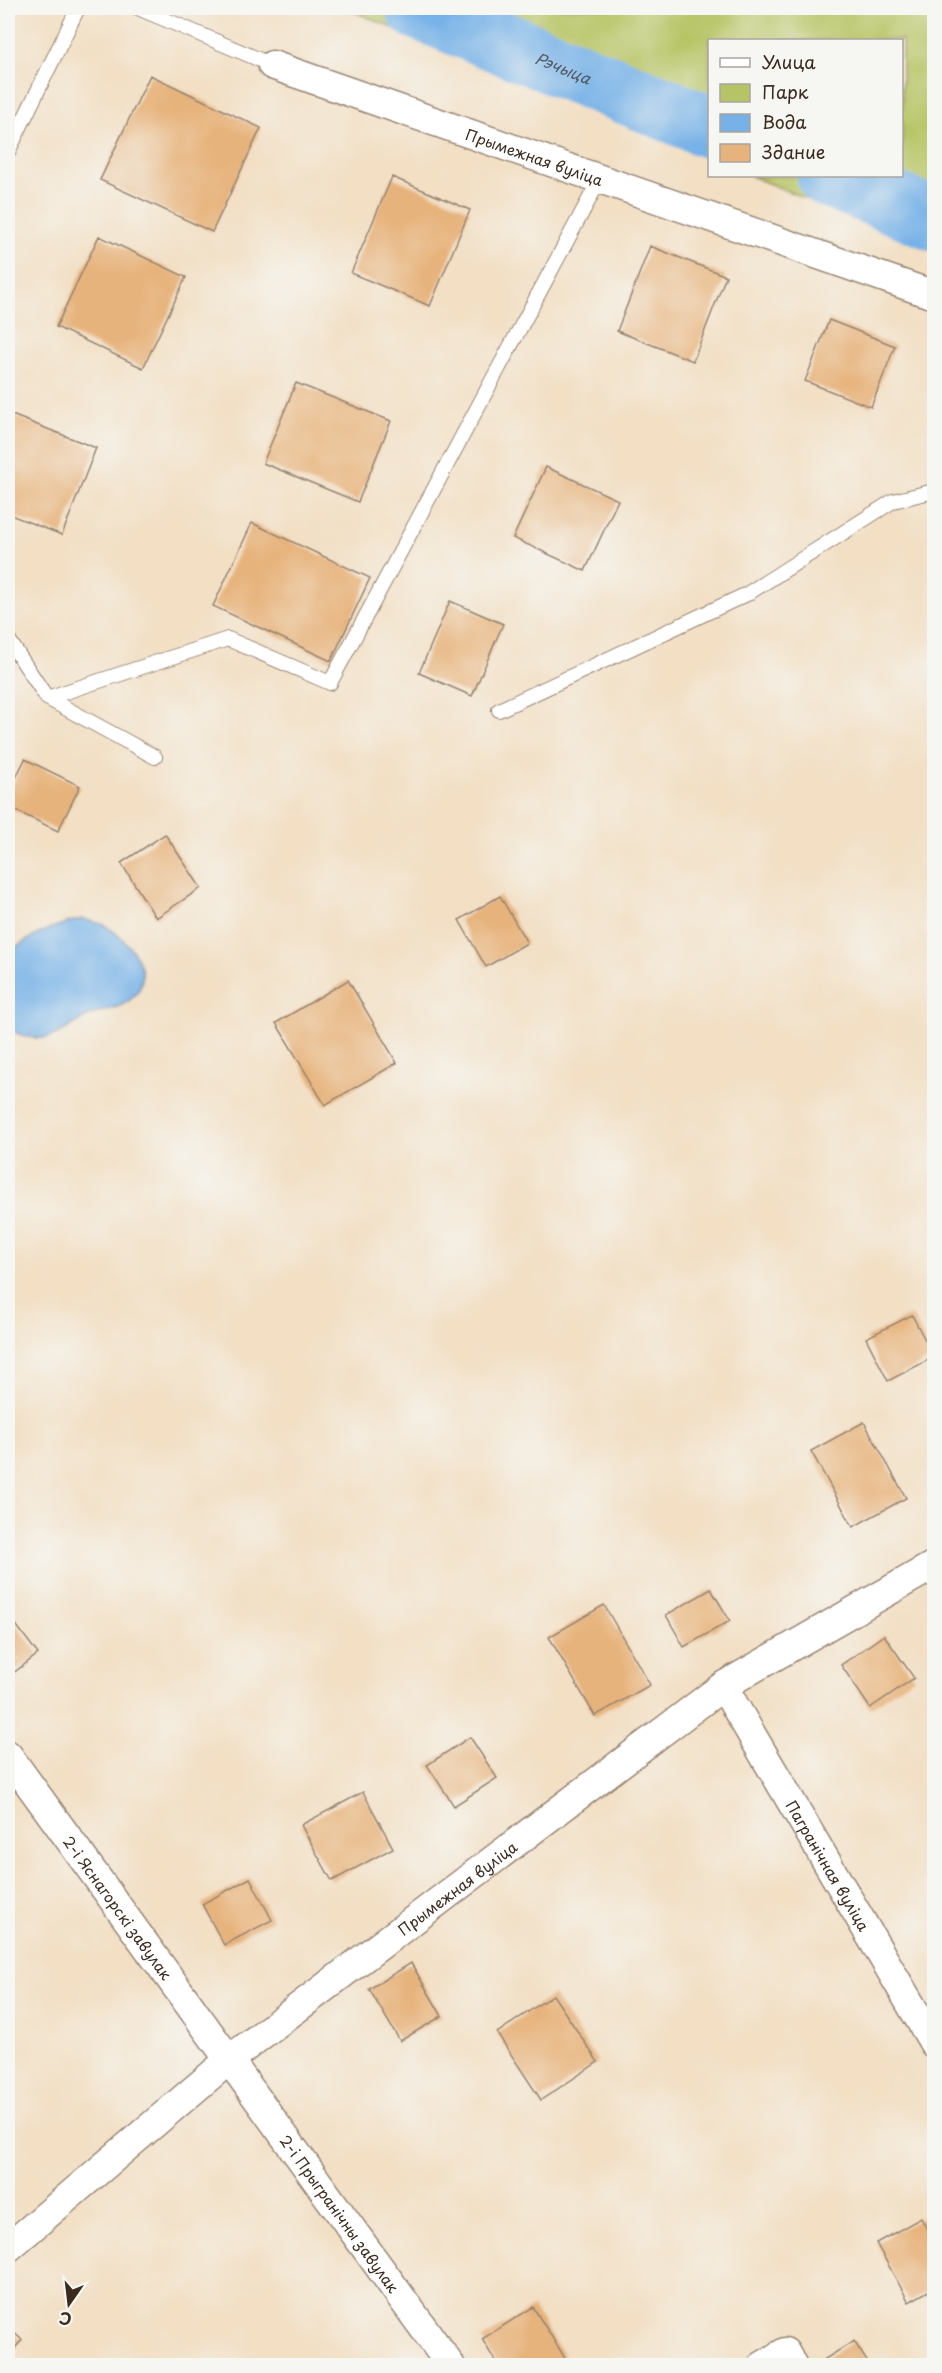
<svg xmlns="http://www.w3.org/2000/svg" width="942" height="2373" font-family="'Playpen Sans',sans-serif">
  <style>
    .green { fill: #b7c465; stroke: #797742; stroke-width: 1.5 }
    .water { fill: #76b1e7; stroke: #586e82; stroke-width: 1.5 }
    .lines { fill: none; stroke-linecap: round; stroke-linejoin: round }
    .river { stroke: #76b1e7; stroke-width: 63 }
    .building { fill: #e7b37c }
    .service-casing { stroke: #968471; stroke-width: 16 }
    .minor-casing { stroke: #968471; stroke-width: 31 }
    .service { stroke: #fff; stroke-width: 14 }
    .minor { stroke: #fff; stroke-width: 28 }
    .labels { text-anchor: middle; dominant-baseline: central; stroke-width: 4.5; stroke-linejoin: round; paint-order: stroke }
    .street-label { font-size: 15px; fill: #3b2a1e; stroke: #f6f6f2 }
    .water-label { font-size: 16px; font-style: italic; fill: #505964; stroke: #f6f6f2 }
  </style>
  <rect width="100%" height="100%" fill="#f6f6f2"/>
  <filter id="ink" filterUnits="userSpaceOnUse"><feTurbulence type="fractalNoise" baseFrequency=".0167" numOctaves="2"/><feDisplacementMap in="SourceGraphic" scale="12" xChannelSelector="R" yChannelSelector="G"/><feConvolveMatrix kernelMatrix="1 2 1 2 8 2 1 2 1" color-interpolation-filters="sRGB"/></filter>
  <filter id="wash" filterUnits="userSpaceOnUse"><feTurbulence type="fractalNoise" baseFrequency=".008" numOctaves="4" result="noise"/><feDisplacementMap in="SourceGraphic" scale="24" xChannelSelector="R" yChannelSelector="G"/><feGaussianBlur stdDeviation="1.35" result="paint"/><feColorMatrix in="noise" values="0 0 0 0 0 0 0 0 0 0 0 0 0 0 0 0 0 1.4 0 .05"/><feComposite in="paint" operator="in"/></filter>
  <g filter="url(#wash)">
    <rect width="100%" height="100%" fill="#f2dfc4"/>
    <path class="green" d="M345,8h589v244l-183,-76h151v-136h-192l-1,118z"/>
    <path class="water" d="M82,919c7,2 16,3 22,6 24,14 55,49 27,74 -10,9 -26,11 -38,15 -17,7 -32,22 -50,24 -12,2 -25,-4 -35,-9v-76c22,-17 46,-28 74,-34z"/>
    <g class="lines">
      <g class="river">
        <path id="s1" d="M417,8l293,119"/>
        <path d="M828,176l106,43"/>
      </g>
    </g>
    <g id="blocks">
      <path class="building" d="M150,75l111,53 -49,104 -112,-52z
        M392,177l78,33 -40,96 -79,-33z
        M99,236l87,41 -43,91 -87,-41z
        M650,246l76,30 -33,85 -76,-30z
        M829,320l66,26 -24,61 -66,-26z
        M296,383l95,38 -33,81 -95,-39z
        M12,415l84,33 -34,87 -54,-21v-88z
        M546,467l72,33 -33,71 -72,-33z
        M252,523l118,55 -39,83 -118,-55z
        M450,601l53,23 -31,72 -53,-23z
        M25,759l55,27 -22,45 -50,-24v-13z
        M165,834l36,54 -45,30 -35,-55z
        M500,896l27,47 -41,24 -27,-47z
        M348,980l49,83 -72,42 -49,-82z
        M912,1315l22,42 -46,24 -22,-43z
        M864,1422l42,76 -53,29 -42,-76z
        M711,1589l19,32 -46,26 -18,-32z
        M604,1605l46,80 -55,31 -46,-79z
        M8,1614l30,40 -30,23z
        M884,1635l30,43 -44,30 -29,-43z
        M470,1737l27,41 -43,28 -27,-41z
        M363,1792l30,56 -61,33 -31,-56z
        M250,1878l22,42 -48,25 -22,-41z
        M411,1963l31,53 -42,25 -31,-52z
        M553,1995l45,67 -57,38 -44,-67z
        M921,2218l13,25v45l-25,14 -33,-59z
        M533,2307l32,51 -12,8h-55l-16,-27z
        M8,2327l14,13 -14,16z
        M854,2341l16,25h-41l-4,-7z"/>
    </g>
  </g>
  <g filter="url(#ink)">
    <use href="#blocks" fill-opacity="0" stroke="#968471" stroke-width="1.5"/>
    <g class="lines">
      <defs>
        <path id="service" d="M138,8l134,57
          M8,152l70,-144
          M8,639l39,59 108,59
          M47,698l181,-59 102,44 270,-504
          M499,710l248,-116 146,-93 41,-10"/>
        <g id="minor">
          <path id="s2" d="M272,65l662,230"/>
          <path id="s3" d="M723,1686l211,358"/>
          <path id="s4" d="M8,1755l443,611"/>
          <path id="s5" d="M8,2248l222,-189 493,-373 211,-121"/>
          <path d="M762,2366l23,-14 8,14"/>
        </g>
      </defs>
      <use href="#service" class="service-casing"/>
      <use href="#minor" class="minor-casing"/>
      <use href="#service" class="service"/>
      <use href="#minor" class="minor"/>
    </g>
  </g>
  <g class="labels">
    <g class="street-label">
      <text stroke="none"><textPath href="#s2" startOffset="278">Прымежная вуліца</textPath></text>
      <text stroke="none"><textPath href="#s3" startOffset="208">Пагранічная вуліца</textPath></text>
      <text stroke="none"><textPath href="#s5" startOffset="576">Прымежная вуліца</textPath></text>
      <text stroke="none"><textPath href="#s4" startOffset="188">2-і Яснагорскі завулак</textPath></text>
      <text stroke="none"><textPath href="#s4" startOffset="566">2-і Прыгранічны завулак</textPath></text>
    </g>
    <g class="water-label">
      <text stroke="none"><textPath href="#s1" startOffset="158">Рэчыца</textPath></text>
    </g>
  </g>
  <rect width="942" height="2373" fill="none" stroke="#f6f6f2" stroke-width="30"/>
  <rect x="708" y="39" width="195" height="138" fill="#f6f6f2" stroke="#aba49d" stroke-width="1.5"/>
  <rect x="720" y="58" width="30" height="9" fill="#ffffff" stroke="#aba49d" stroke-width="1.5"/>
  <text x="762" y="69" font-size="18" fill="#3b2a1e">Улица</text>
  <rect x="720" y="84" width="30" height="18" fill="#b7c465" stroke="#aba49d" stroke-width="1.5"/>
  <text x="762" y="99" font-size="18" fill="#3b2a1e">Парк</text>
  <rect x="720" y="114" width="30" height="18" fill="#76b1e7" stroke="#aba49d" stroke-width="1.5"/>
  <text x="762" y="129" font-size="18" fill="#3b2a1e">Вода</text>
  <rect x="720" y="144" width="30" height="18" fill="#e7b37c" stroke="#aba49d" stroke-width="1.5"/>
  <text x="762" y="159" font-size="18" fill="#3b2a1e">Здание</text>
  <g transform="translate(69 2304) rotate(194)" stroke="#f6f6f2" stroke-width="4.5" paint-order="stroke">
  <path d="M0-4.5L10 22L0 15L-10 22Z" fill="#3b2a1e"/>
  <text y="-9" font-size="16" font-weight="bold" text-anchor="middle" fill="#3b2a1e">С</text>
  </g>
</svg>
